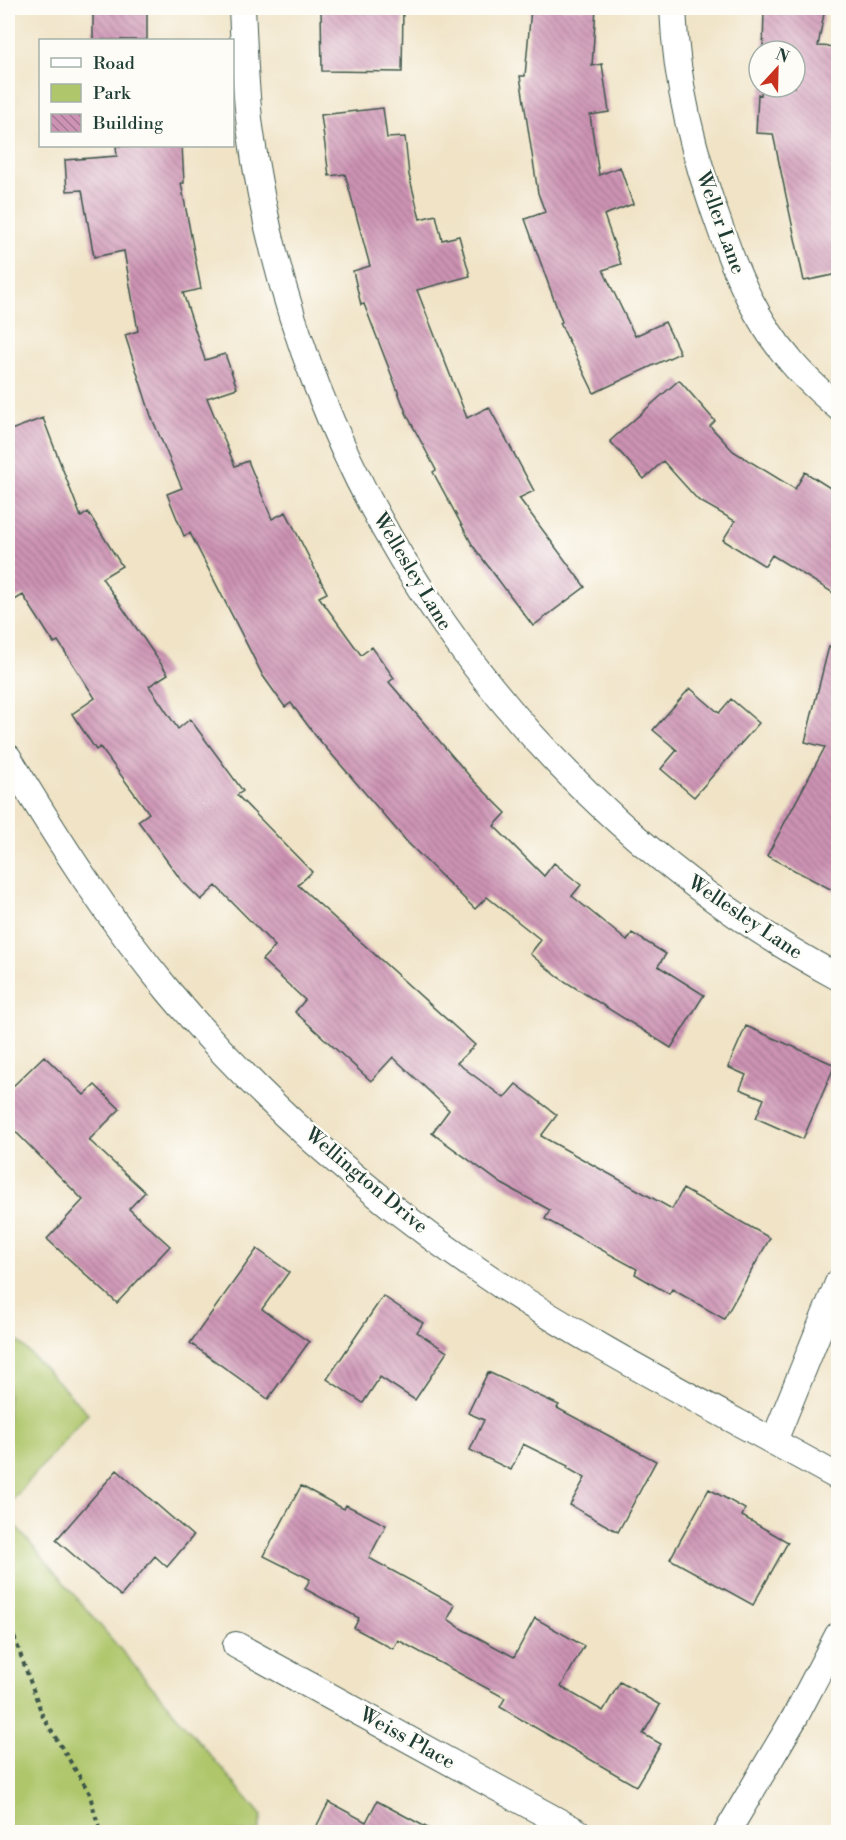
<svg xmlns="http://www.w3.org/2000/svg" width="846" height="1840" font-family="'Libre Bodoni',serif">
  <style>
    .green { fill: #afc66b; stroke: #678250; stroke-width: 1.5 }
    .building { fill: url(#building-back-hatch) }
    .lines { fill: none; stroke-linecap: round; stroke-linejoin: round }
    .minor-casing { stroke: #3e564a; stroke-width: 28 }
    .path { stroke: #3e564a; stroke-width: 4; stroke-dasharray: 4.5 4.5; stroke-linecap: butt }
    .minor { stroke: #fff; stroke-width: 26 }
    .labels { text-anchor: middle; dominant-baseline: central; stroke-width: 5; stroke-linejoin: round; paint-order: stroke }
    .street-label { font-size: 20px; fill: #1f3d34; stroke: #fdfcf7 }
  </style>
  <defs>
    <pattern id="building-back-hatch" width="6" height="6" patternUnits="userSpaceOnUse" patternTransform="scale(1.5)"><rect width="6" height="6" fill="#cd93b4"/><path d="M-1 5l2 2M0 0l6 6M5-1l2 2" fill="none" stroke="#a67993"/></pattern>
  </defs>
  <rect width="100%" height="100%" fill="#fdfcf7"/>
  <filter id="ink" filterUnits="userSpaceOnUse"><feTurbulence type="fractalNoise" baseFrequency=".0167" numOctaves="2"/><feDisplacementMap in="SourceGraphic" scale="12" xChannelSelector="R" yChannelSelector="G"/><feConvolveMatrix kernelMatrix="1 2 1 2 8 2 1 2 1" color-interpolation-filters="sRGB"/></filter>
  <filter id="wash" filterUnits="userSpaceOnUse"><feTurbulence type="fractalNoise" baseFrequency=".008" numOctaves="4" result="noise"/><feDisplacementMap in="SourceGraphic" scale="24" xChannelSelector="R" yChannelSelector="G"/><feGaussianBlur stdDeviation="1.35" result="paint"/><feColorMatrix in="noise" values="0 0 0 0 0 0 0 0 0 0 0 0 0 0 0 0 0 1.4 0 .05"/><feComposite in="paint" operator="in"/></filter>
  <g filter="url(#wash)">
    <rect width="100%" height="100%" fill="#f0e3c6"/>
    <path class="green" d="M8,1331l80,82 -80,92z
      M8,1517l254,299 -4,16h-250z"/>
    <g id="blocks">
      <path class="building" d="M93,8h54v32h-54z
        M321,8h82l-1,64 -80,-1z
        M531,8h65l-4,58 10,-2 7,48 -19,3 9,60 21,-8 13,37 -29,11 17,49 -18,6 32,66 30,-14 15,31 -86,40 -34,-70 2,-1 -37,-103 20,-7 -7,-19 -18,-117h5z
        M764,8h61l-7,38 20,1v227l-34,7 -31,-147 -17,-1 2,-39 3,1 1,-8h33v-36h-32z
        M383,108l4,30 18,-1 4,38 11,44 16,-4 6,25 17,-4 11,40 -53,14 50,128 22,-11 45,84 -15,7 66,89 -52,39 -60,-80 -40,-74 3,-2 -29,-55 -43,-111 -3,1 -8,-34 17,-5 -25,-92 -16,2 -8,-61z
        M116,146h66l2,37h-3l20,106 -18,4 22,67 20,-6 12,34 -30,10 28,68 13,-5 24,58 14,-7 41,81 -8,4 42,58 11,-8 22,31 -5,4 83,97 34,34 -12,13 50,50 10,-13 27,22 -9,11 55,45 5,-8 34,21 -8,12 46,29 -33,53 -113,-71 -28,-23 11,-14 -54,-43 -12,12 -67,-66 -93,-108 -24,-32 -6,4 -22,-31 -73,-143 -6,3 -17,-42 15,-6 -31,-72 -26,-81 13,-4 -14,-80 -30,6 -12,-67 -15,1 -2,-31 52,-4z
        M679,380l36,41 -5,5 23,25 62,38 10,-17 33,21v103l-66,-41 -7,11 -42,-26 12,-19 -37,-21 -35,-39 -19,18 -34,-38z
        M43,418l38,99 7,-5 34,54 -20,12 66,96 -19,12 29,43 12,-10 53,72 -6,4 75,77 -14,13 177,160 -18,18 47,35 12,-14 41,31 -16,21 131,73 11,-20 87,49 -46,81 -52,-30 -3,5 -34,-20 2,-5 -92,-50 5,-9 -48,-26 -70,-51 17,-23 -56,-53 -22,24 -76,-69 10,-12 -43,-40 13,-14 -59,-60 -15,14 -20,-20 -43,-59 11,-8 -49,-66 -4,3 -24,-36 23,-16 -37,-57 -4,2 -31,-48 -15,9v-173z
        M829,646l9,1v246l-71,-37 58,-109 -20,-5z
        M690,688l29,25 12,-14 28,24 -65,74 -33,-28 16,-19 -24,-20z
        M746,1026l89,39 -32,74 -47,-21 8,-19 -24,-10 6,-14 -18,-8z
        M44,1056l40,39 11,-10 25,24 -31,31 56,52 -16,17 41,37 -53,57 -70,-64 36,-39 -75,-76v-33z
        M257,1249l32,23 -27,37 47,33 -41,57 -78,-56z
        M383,1296l40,27 -6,9 30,20 -32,48 -35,-23 -17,26 -36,-24z
        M488,1372l71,33 -2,3 99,53 -38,71 -48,-27 15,-27 -18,-10 1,-2 -45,-22 -12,26 -41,-20 14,-30 -16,-7z
        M117,1470l76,66 -26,31 -12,-11 -34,40 -65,-56z
        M301,1486l43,23 2,-4 40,20 -17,33 86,47 -7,14 14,10 52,28 21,-39 49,28 -23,41 42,24 17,-29 40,23 -17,29 18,10 -25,42 -136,-79 5,-9 -107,-58 -5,9 -39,-21 5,-10 -54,-29 5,-10 -46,-23z
        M709,1489l36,20 -3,7 46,26 -35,63 -83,-46z
        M377,1801l60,32h-124l16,-31 37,20z"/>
    </g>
  </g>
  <g filter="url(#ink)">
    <use href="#blocks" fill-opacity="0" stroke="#3e564a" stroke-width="1.5"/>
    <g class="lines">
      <defs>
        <path id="minor" d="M242,8c2,39 3,79 8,119 47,358 271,679 588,850
          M673,8c3,78 21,149 48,222 16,46 36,92 68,129 14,18 32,33 49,48
          M8,757c49,81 100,162 162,236 88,105 195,200 308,277 114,78 240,140 360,207
          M774,1441l64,-158
          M236,1645l342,187
          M727,1832l68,-115 43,-82"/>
      </defs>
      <use href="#minor" class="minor-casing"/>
      <path class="path" d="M8,1620l35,97 46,75 11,40"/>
      <use href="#minor" class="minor"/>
    </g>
  </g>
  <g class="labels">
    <g class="street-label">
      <text transform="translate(720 223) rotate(70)">Weller Lane</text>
      <text transform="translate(412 572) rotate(59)">Wellesley Lane</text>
      <text transform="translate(745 918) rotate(34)">Wellesley Lane</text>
      <text transform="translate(366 1181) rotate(40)">Wellington Drive</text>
      <text transform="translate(407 1739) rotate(29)">Weiss Place</text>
    </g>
  </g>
  <rect width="846" height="1840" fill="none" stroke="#fdfcf7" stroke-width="30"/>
  <rect x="39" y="39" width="195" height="108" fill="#fdfcf7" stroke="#a4b0a9" stroke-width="1.5"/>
  <rect x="51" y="58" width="30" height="9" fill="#ffffff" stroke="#a4b0a9" stroke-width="1.5"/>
  <text x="93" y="69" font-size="18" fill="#1f3d34">Road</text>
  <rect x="51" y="84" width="30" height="18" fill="#afc66b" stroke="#a4b0a9" stroke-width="1.5"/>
  <text x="93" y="99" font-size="18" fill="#1f3d34">Park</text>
  <rect x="51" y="114" width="30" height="18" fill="url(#building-back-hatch)" stroke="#a4b0a9" stroke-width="1.5"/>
  <text x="93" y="129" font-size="18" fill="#1f3d34">Building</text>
  <g transform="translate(777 69) rotate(22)"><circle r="28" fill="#fdfcf7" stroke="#a4b0a9" stroke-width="1.5"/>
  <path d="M0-4.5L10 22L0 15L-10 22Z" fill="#c8321e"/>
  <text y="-9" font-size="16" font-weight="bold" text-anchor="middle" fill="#1f3d34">N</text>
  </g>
</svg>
